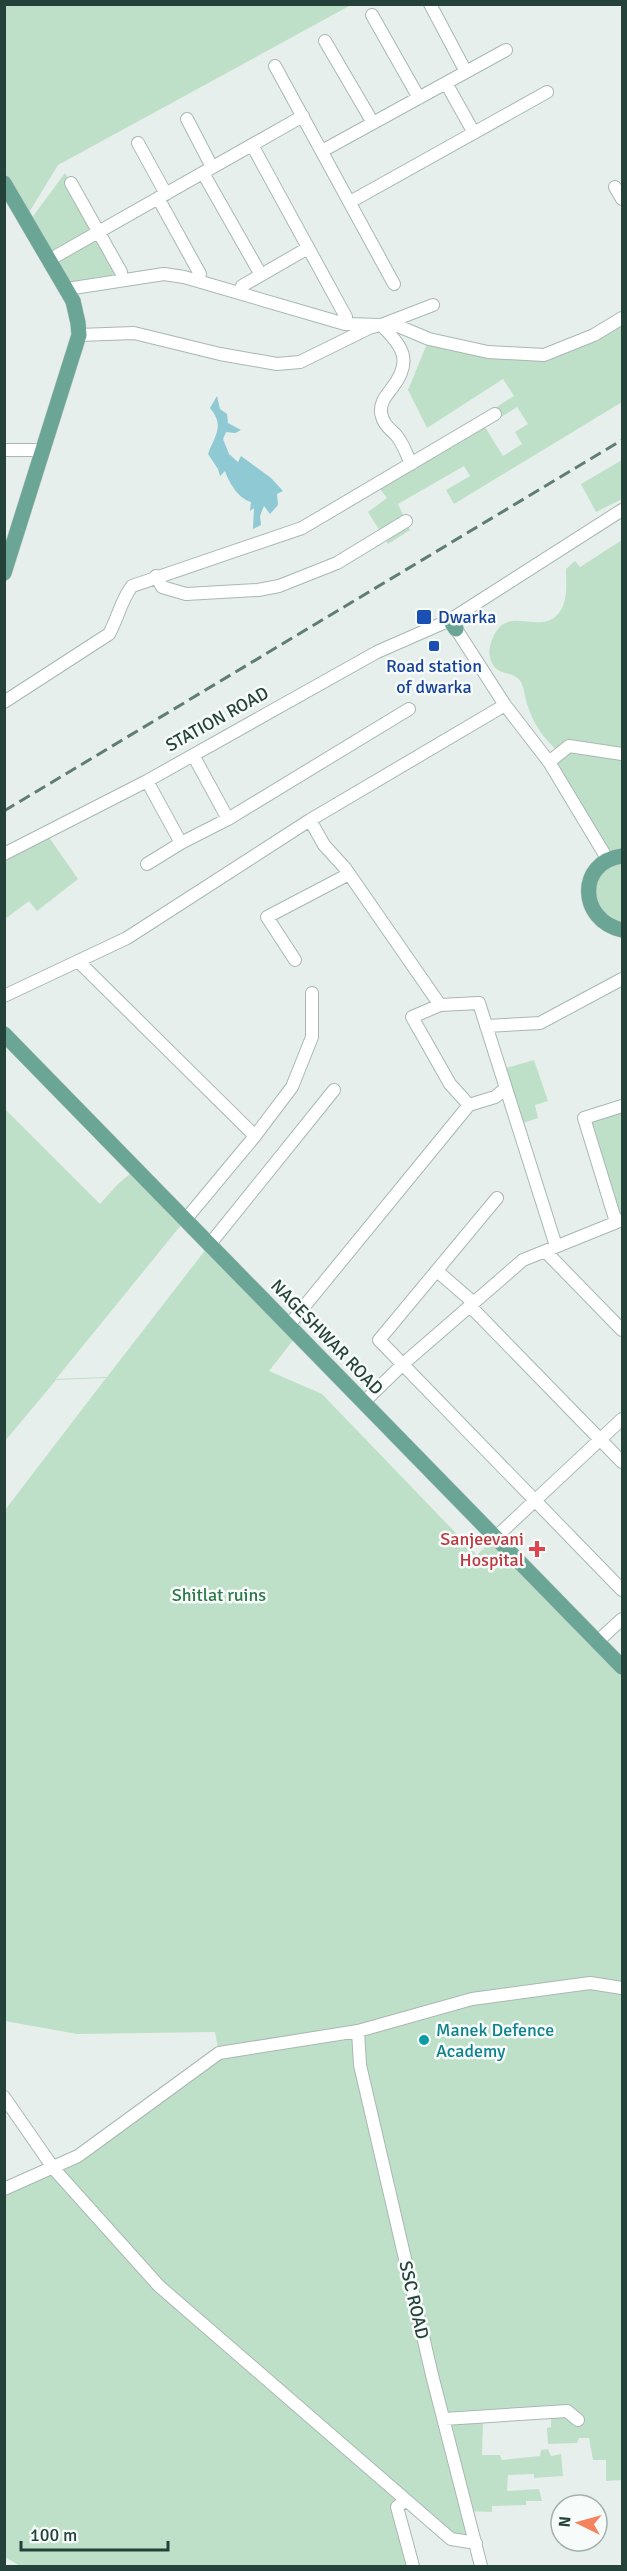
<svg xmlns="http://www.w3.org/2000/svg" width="627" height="2571" font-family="Signika,sans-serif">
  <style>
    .green { fill: #bfe0c8; fill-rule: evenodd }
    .water { fill: #8ec9d4 }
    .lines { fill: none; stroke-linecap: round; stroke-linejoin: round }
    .minor-casing { stroke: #a8b8b2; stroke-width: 14 }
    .major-casing { stroke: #c2cac8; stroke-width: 16 }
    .minor { stroke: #fff; stroke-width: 12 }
    .major { stroke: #6aa596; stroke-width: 15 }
    .rail { stroke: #5f7d75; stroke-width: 3; stroke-dasharray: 12 6; stroke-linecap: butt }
    .transit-dot { fill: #1a4fb4; stroke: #f7fbf9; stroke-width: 2 }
    .health-dot { fill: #e0444e; stroke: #f7fbf9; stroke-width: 2 }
    .culture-dot { fill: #0f9aa8; stroke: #f7fbf9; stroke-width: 2 }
    .labels { text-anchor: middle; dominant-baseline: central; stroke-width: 5; stroke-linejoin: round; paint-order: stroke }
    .transit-label { font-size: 18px; fill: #164399; stroke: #f7fbf9; text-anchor: start }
    .street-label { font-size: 18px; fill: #24423a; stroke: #f7fbf9 }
    .health-label { font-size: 18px; fill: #be3a42; stroke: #f7fbf9; text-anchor: end }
    .park-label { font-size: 18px; fill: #2d7a4b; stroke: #f7fbf9 }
    .culture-label { font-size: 18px; fill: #0d838f; stroke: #f7fbf9; text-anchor: start }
  </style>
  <rect width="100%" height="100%" fill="#e6efeb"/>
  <path class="green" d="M4,5h347l-293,160 -33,54 -20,-36z
    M65,173l56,99 4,5 -58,12 -39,-66z
    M622,318v84l-168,102 -8,-14 24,-14 -6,-10 -66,38 12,26 -22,14 -20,-32 19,-14 -11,-14 138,-88 -11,-17 -76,49 -19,-38 21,-51 115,16zM517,407l11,17 -13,8 7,12 -19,12 -18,-29z
    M622,460v39l-26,13 -15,-28z
    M622,540v314l-14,6 -59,-98 11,-9c-17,-15 -26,-28 -33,-49 -2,-7 -3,-16 -6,-22 -7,-12 -23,-5 -29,-19 -4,-8 -3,-15 0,-23 13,-36 43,-7 63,-23 14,-12 11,-32 11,-48l9,-8 5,6z
    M46,833l32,46 -41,32 -8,-10 -24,18v-65z
    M622,862v60c-35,-6 -35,-52 0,-60z
    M534,1060l14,41 -13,4 3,13 -21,7 -18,-55z
    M622,1106v114l-6,2 -32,-104z
    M5,1109l95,95 18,-20 18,-15 50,50 -130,160 51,-2 103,-133 88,90 -29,37 53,23 155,161 19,-18 126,130v813l-16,1v-21h-13l-4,-22h-10l-2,5 -29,1 -1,-16 4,-1v-15l-68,9 -1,34h18l2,5 38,-4 1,-6 7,-1 3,7 10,-2 2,22 -29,2v-4l-26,1 -1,16 32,-2 3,12h-16v4l-34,1v6l-24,-1 8,32 -25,-4 -45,-39 -8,7 15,59h-393l-15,-9v-368l49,-20 165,-116 -4,-21 -138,2 -72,-13v-511l101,-132 -50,2 -51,61zM468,1993l26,2 -123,32z"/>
  <path class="water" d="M217,396l3,13 7,5 1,9 13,7 -6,3 -9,-1 -3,7 6,15 9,8 3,-6 30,22 12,13 -6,3 1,11 -8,9 -6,-8 -4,10 1,9 -8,4 1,-21 -4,3 1,-9c-12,-3 -22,-19 -26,-31l-5,5 -2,-7 -10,-15c7,-19 17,-28 2,-46z"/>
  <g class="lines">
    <defs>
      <path id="minor" d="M430,4l36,68
        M372,15l47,83
        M325,41l48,82
        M275,66l119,218
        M446,83l28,50
        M187,119l25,48
        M138,143l28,51
        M252,145l94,172
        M322,151l184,-101
        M203,173l58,102
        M71,183l50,89
        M615,187l7,12
        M158,198l42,76
        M350,202l197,-110
        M49,260l254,-144
        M242,286l66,-38
        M67,289l97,-15 20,3 161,47 36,1 52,-20
        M381,325c22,21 32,36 11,63 -6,8 -12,14 -11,25 2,11 8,15 15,22 7,8 11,20 15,29
        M79,335l55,-2 86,21 57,10 23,-2 69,-34 15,-4 14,2 31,13 59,13 56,3 50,-20 28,-17
        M4,450h38
        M156,576l6,11 24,7 72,-4 21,-4 58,-23 69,-42
        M456,629l49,76 44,57 59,98
        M4,702l105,-68c9,-16 12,-34 23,-48l170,-58 193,-114
        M549,762l20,-16 53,8
        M147,781l34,62 47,-24 -35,-64
        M228,819l181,-110
        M4,854l143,-73 230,-129 73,-32 172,-110
        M147,864l34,-21
        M295,960l-28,-43 82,-43
        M78,961l177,175 -69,83
        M4,996l123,-58 183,-118
        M440,1005l-95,-137 -21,-23 -14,-25 195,-115
        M486,1026l54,-3 82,-44
        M505,1089l-10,8 -26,8 -19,-21 -38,-67 28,-12 39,-2 77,243
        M255,1136l37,-49 20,-50v-44
        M497,1198l-118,142 243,250
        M616,1222l-32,-104 38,-12
        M210,1244l124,-154
        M545,1251l77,79
        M437,1271l37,32
        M470,1306l152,156
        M289,1325l180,-220
        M364,1402l39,-38 120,-104 99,-40
        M496,1537l126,-118
        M598,1641l24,-22
        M358,2031l2,34 72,310 49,191
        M4,2097l50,72 105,117 292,253 25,4
        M4,2189l74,-33 141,-103 139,-22 114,-32 118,-16 32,5
        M444,2419l123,-8 11,9
        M406,2500l-9,7 16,59"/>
      <path id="major" d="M4,183l69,118 5,22 1,12 -75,238
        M450,620l6,9
        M622,856c-45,6 -44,64 0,74
        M4,1034l618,633"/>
    </defs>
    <use href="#minor" class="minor-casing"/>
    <use href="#major" class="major-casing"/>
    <use href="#minor" class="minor"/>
    <use href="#major" class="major"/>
    <path class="rail" d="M4,811l618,-371"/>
  </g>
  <g class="transit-dot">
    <rect x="416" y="609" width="16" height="16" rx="3"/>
    <rect x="428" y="640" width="12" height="12" rx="3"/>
  </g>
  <path class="health-dot" d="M534 1540h6v6h6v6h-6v6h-6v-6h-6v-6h6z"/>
  <circle class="culture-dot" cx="424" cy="2040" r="6"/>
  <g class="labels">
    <g class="transit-label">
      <text x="438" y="617">Dwarka</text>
      <text x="434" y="666" text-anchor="middle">Road station<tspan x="434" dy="21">of dwarka</tspan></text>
    </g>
    <g class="street-label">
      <text transform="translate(217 719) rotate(-29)">STATION ROAD</text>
      <text transform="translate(327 1337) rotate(46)">NAGESHWAR ROAD</text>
      <text transform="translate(414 2300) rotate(77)">SSC ROAD</text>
    </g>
    <g class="health-label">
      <text x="524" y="1539">Sanjeevani<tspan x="524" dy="21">Hospital</tspan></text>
    </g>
    <g class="park-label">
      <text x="219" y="1595">Shitlat ruins</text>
    </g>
    <g class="culture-label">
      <text x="436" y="2030">Manek Defence<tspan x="436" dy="21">Academy</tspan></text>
    </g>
  </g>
  <rect width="627" height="2571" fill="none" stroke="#24423a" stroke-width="12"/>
  <g transform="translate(579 2523) rotate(275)"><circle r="28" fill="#f7fbf9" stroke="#a3b1ad" stroke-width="1.5"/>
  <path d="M0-4.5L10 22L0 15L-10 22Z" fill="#f4845f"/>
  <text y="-9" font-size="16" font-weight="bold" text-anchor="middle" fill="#24423a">N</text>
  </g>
  <path d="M21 2541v9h147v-9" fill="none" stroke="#24423a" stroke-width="3"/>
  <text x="30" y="2541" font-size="18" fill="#24423a" stroke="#f7fbf9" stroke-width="4.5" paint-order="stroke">100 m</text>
</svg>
